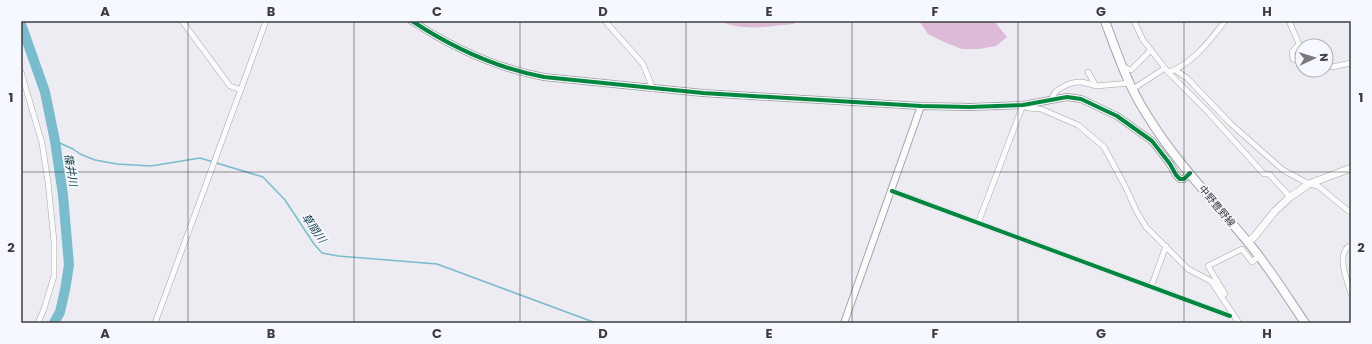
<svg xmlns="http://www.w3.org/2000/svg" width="1372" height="344" font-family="Poppins,'Noto Sans JP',sans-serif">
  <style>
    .forest { fill: #ddbad6 }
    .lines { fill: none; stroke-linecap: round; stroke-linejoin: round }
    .stream { stroke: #78bcce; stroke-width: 1.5 }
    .river { stroke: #78bcce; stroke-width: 10 }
    .minor-casing { stroke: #a4a5a9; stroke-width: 6 }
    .tertiary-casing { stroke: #a4a5a9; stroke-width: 8 }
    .secondary-casing { stroke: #a4a5a9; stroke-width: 8 }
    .primary-casing { stroke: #a4a5a9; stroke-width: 10 }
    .minor { stroke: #fcfcfd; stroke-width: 5 }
    .tertiary { stroke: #fcfcfd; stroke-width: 6 }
    .secondary { stroke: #fcfcfd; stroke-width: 7 }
    .primary { stroke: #fcfcfd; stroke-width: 8 }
    .cycleway-casing { stroke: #f6f8ff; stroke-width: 6 }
    .cycleway { stroke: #00873e; stroke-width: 4 }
    .grid { fill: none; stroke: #3b3c40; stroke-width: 1; stroke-opacity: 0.55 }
    .labels { text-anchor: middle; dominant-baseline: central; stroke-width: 3.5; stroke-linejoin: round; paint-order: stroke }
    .street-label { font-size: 10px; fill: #3b3c40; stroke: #f6f8ff }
    .water-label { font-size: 11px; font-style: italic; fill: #0d3a45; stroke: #f6f8ff }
    .neatline { fill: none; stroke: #3b3c40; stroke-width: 1.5 }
    .grid-label { font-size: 13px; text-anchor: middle; font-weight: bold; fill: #3b3c40 }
  </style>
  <rect width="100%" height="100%" fill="#ececf2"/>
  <path class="forest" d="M720,21h78l-5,3c-24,2 -50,8 -73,-3z
    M919,21h75l13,16 -11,9 -17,3h-17l-18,-7 -16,-8z"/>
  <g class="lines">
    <path class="stream" d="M55,141l18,8 7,5 15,6 22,4 34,2 49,-8 63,19 22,23 29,44 8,9 16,3 99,8 159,59"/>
    <path class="river" d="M21,24l24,68 10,49 8,54 6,70 -4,25 -5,22 -6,11"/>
    <defs>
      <path id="minor" d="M182,21l48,65 11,4
        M605,21l38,43 10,25
        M1134,21l9,19 25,32c23,-6 43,-33 57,-51
        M1292,21l-2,2 9,21 -7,8 1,7 9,2
        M1326,66l6,1 19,-4
        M1123,67l8,3 20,-20
        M1175,70l12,8 44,46 52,46 26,14 9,2 33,27
        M21,72l21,71 6,39 6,59v35l-10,33 -6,14
        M1088,72l8,14 34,-3
        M1168,72l39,39 57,63h5l21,23
        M1133,89l32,-21
        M1052,99c1,-10 19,-17 28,-17 5,0 11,3 16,4
        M892,191l338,125
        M978,223l45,-118 4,3 14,1 37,16 26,22 21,39 12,26 9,15 42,42 23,12 28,42
        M1351,245c-2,1 -4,2 -5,4 -8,11 2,34 5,45
        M1151,287l15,-41
        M1222,296l3,-2 -17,-28 34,-17 10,13 7,-6
        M155,323l111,-302"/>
      <path id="tertiary" d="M412,21c41,27 84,47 132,56l159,16 218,13 49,1 53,-2 44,-8 14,2 36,17 35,25 18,23 6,11 4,4h4l6,-6
        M844,323l77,-217"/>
      <path id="secondary" d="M1248,242l6,-5 21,-26 15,-14 19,-13 42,-16"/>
      <path id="primary" d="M1105,21c12,32 23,65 42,94 28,46 66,85 100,126 22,26 39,54 58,82"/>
    </defs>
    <use href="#minor" class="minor-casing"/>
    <use href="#tertiary" class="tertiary-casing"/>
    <use href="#secondary" class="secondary-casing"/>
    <use href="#primary" class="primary-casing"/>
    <use href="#minor" class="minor"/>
    <use href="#tertiary" class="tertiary"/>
    <use href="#secondary" class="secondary"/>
    <use href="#primary" class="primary"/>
    <defs>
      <path id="cycleway" d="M412,21c41,27 84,47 132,56l159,16 218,13 49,1 53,-2 44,-8 14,2 36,17 35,25 18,23 6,11 4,4h4l6,-6
        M892,191l338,125"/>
    </defs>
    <use href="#cycleway" class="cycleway-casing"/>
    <use href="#cycleway" class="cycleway"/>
  </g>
  <path class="grid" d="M188,21v302M354,21v302M520,21v302M686,21v302M852,21v302M1018,21v302M1184,21v302M21,172h1330"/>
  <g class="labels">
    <g class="street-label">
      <text transform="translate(1217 206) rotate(50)">中野豊野線</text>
    </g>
    <g class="water-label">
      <text transform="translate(71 170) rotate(80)">篠井川</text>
      <text transform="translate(314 228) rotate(55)">草間川</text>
    </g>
  </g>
  <rect width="1372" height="344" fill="none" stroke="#f6f8ff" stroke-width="44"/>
  <g transform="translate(1314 58) rotate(86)"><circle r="19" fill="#f6f8ff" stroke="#abadb3"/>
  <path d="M0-3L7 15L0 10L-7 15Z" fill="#797a7e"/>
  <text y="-6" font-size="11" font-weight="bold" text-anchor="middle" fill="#3b3c40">N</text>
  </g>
  <rect x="22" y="22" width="1328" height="300" class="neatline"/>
  <g class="grid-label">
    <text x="105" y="16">A</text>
    <text x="271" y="16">B</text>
    <text x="437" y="16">C</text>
    <text x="603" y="16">D</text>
    <text x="769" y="16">E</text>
    <text x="935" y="16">F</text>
    <text x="1101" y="16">G</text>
    <text x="1267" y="16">H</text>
    <text x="11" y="102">1</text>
    <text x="1361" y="102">1</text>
    <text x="11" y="252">2</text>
    <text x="1361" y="252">2</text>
    <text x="105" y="338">A</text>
    <text x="271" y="338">B</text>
    <text x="437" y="338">C</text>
    <text x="603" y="338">D</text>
    <text x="769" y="338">E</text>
    <text x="935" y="338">F</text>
    <text x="1101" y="338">G</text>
    <text x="1267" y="338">H</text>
  </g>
</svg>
